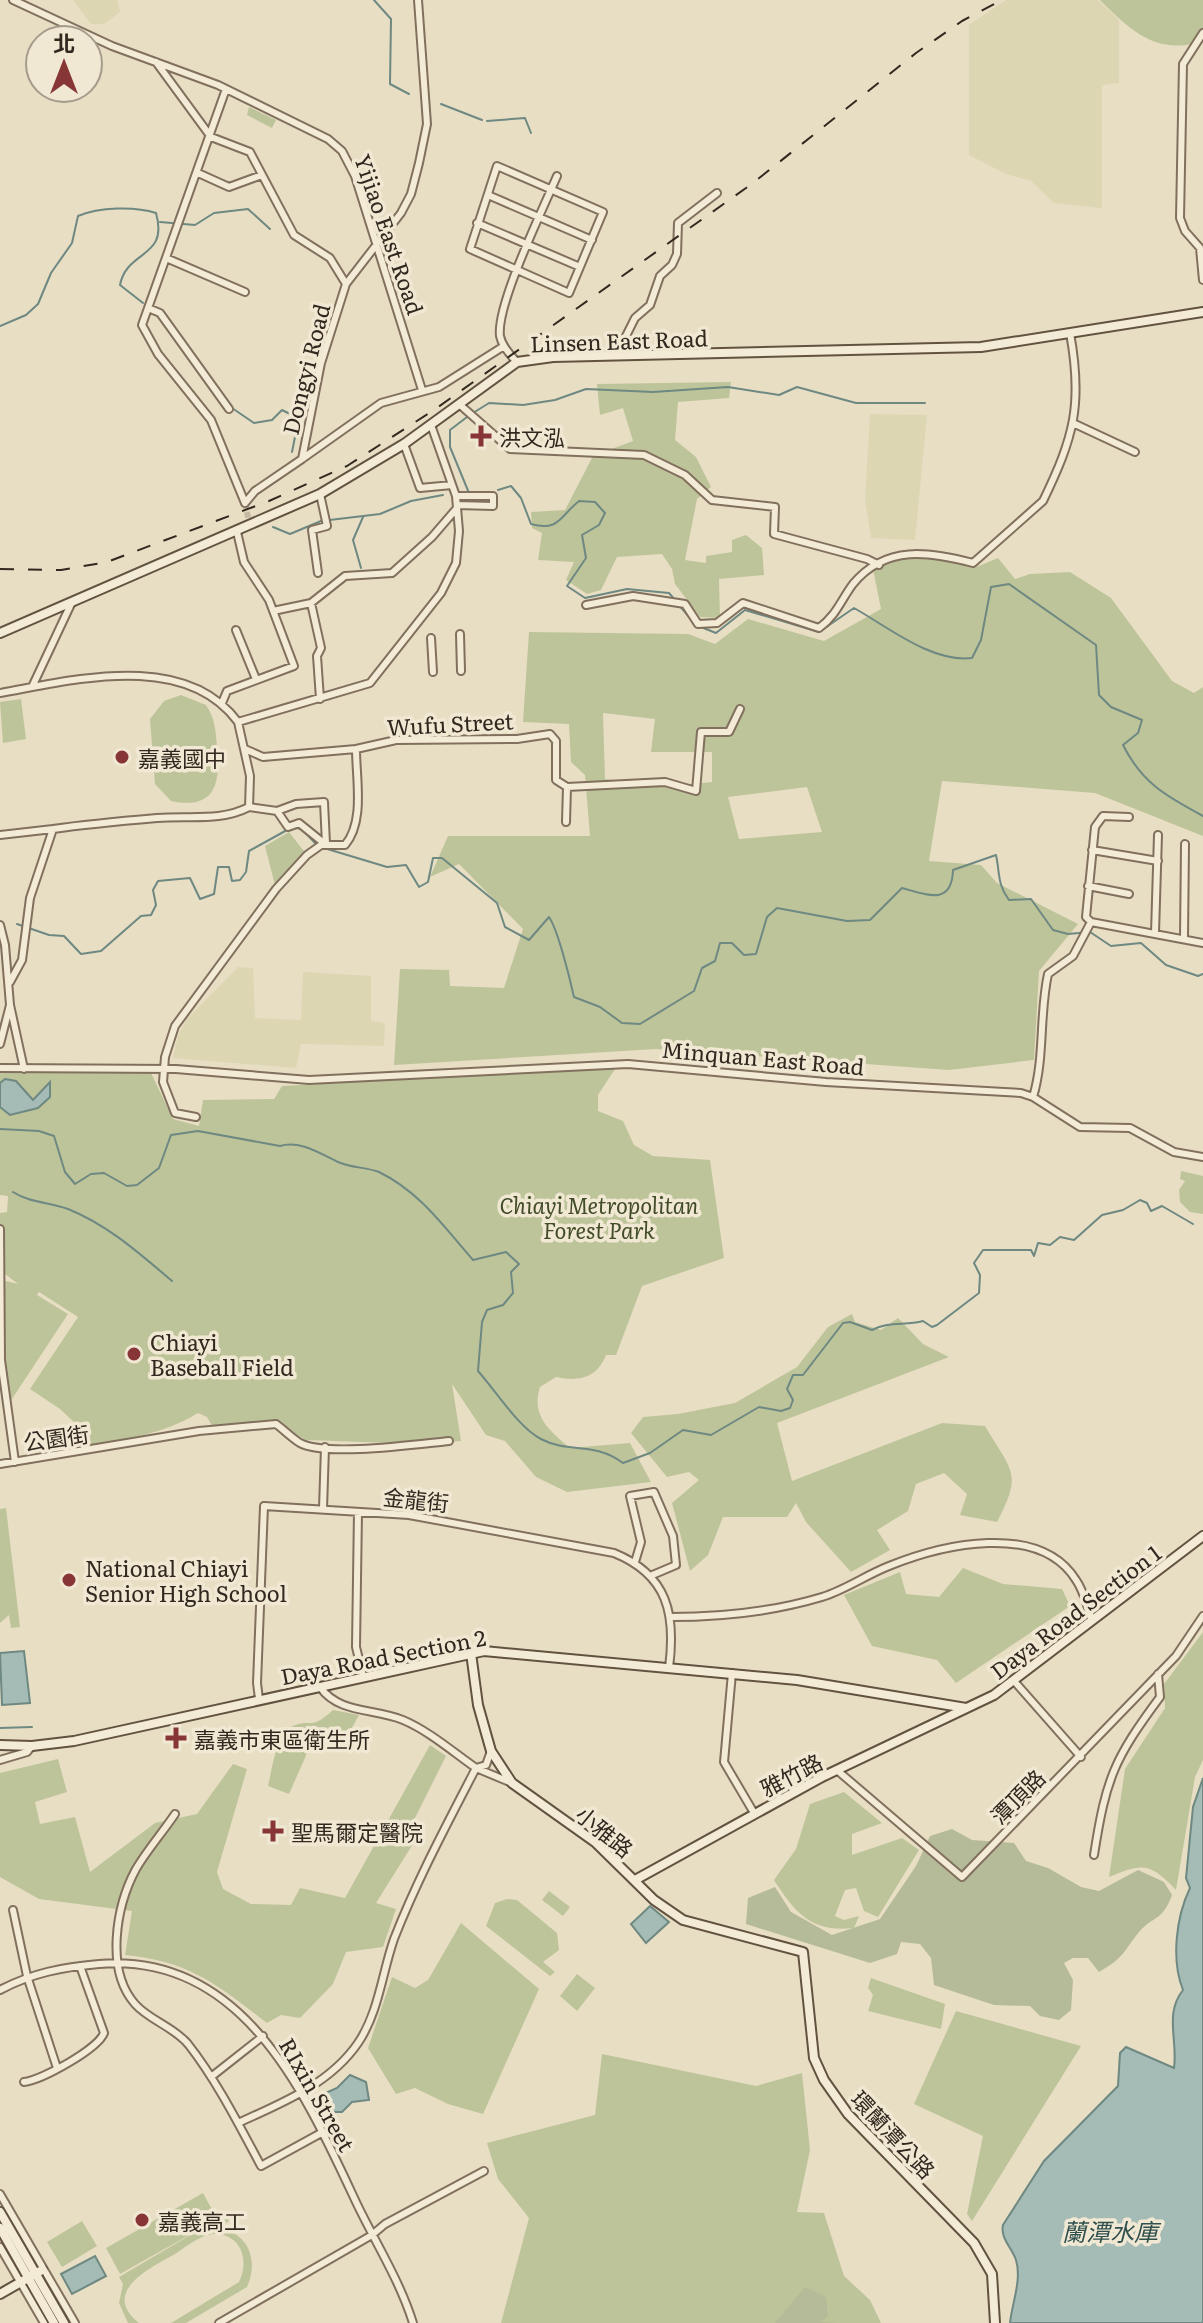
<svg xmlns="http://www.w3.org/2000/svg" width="1203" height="2323" font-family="Literata,'Noto Sans TC',serif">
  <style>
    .farmland { fill: #dcd6b3 }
    .green { fill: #bec49a; fill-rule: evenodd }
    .cemetery { fill: #b5ba98 }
    .water { fill: #a5bbb5; stroke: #6e8882; stroke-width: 2 }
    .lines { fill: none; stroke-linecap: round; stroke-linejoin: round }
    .stream { stroke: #6e8882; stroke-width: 2 }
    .street-tunnel { stroke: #c4baa3; stroke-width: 6; stroke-dasharray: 6 3; stroke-linecap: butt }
    .street-casing { stroke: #80705d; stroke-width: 10 }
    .secondary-casing { stroke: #625240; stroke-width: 12 }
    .street { stroke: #f4ebd6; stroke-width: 6 }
    .secondary { stroke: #f4ebd6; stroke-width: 8 }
    .rail { stroke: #32281f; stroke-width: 2; stroke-dasharray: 14 14; stroke-linecap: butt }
    .poi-dot { fill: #873635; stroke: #f0e8d3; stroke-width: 3 }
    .labels { text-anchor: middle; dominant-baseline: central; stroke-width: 7; stroke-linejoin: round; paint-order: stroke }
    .street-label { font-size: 22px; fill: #32281f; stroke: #f0e8d3 }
    .poi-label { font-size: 22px; fill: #32281f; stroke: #f0e8d3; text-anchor: start }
    .park-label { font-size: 22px; font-style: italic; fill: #424c28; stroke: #f0e8d3 }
    .water-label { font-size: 24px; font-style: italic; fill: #30504e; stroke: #f0e8d3 }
  </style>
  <rect width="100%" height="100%" fill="#e8dec4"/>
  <path class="farmland" d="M73,0h44l3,12 -16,12h-13z
    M1006,0h92l21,20v63l-17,2v123l-48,-5 -23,-22 -25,-7 -37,-19v-130z
    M870,414l57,1 -12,125 -44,-2 -6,-38z
    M238,967l15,1 2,50 46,2 2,-48 68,4v45l14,2 -1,23 -83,-2 -5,24 -123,-10 5,-22 9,-17z"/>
  <path class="green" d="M1100,0h103v33l-7,10c-42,11 -68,-15 -96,-43z
    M249,107l27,13 -4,8 -25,-13z
    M731,382l-2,16 -51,4 -3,38 21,17 15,30 -14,12 -12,61 21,3v-7l26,-4v-12l14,-5 16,13 2,27 -45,4 1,39 -20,-1 -25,-33 -3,-15 -10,-15 -45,3 -16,33 -14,4 -21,-14 8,-18 -36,-2 4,-27 -10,-5 -1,-16 34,-2 28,-54 40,-15 -10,-33 -23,7 -3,-31z
    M909,553l65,15 24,-10 17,21 15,-5 40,-2 41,26 61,83 22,12 9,-6v149l-108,-43 -153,-12 -13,80 52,4 16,18 81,41 -39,47 -5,89 -85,10 -293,-21 -262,16 6,-96 49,1 1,16 54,2 19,-59 -64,-65 -29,13 18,-41h142l-5,-61 -14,-13 -2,-38 -46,-2 6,-90 159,2 27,10 33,-25 76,22 57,-32 -8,-40zM603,713l52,6 -4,33h61v30l-48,5 -59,-8zM807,787l15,45 -83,7 -11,-42z
    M181,695l25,10c9,13 10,28 11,43 4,37 -3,62 -46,53l-16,-17 -5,-65 14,-18z
    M21,699l5,40 -23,4 -3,-41z
    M289,832l18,23 -31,34 -11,-43z
    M615,1069l-17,26v16l25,10 11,24 19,11 57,4 14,98 -82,28 -26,69h-10c-9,23 -27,27 -50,22l-16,10c-9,29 9,43 30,61l60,-5 21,39 -84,10 -31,-15 -31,-36 -19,-6 -34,-51 9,57 -40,3 -115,-4 -30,-17 -64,3 -5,-9 -9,-4c-36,22 -73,26 -114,33l6,-9 -30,-28 -30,-20 48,-72 -39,-25 -2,3 31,19 -62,94 -5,-54 1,-74 16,4 -18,-14v-57l7,-1 1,-16 -8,-1v-123l151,1 22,46 26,7 4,-26 71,-1 8,-13z
    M1181,1171l22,5v38l-13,-2 -10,-10 -1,-12 6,-9 -5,-2z
    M852,1314l3,8 26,8 17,-12 25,26 26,13 -172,66 15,58 150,-58 43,3c27,46 38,46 12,96l-37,-7 7,-21 -23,-21 -28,11 -8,27 -31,19 13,20 -39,22 -45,-50 -10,-19 -9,14h-64l-15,38 -18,16 -18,-68 27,-23 -10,-8 -22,5 -36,-44 12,-16 35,-3 57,-11 62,-36 31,-40z
    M6,1508l14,119 -9,1 -2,-13 -9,8v-114z
    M963,1568l40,16 59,5 8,17 -114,77 -19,-23 -65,-14 -28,-51 56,-23 6,22 33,3z
    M1203,1632v128l-8,17 -19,113c-26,-28 -34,-27 -67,-13l16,-108 40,-61 -1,-24z
    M333,1710l26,5 -19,35 -20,-10 -7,12 -5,-1 -19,43 -21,-8c4,-15 8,-53 25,-60 20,-8 17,5 40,-16z
    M430,1745l16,11 -37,74 7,9 -40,64 20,6 -13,38 -37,5 -13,32 -33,34 -19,-3 -14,8c-49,-38 -78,-62 -142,-68l7,-44 -93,-12 -39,-22v-104l58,-14 9,33 -32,10 5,22 35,-7 15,55 65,-49 42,-9 36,-50 14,5 -30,103 6,17 28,15 40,1 9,-17 45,10z
    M844,1792l38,31 -30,11v21l50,-17 17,12 -41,67 -14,-6 -8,-23 -11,2 -10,26 9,4 15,-4 -5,12c-42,5 -59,-15 -80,-48l22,-31 14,-45z
    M549,1891l21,16 -7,9 -21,-16z
    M507,1899l10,1 40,33 2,17 -16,12 12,10 -5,4 -64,-50 9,-23z
    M461,1923l78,66 -56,125 -35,-10 -33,-16 -19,6 -28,-46 24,-71 23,11 13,-8z
    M577,1974l18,14 -18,23 -17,-15z
    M871,1978l74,26 -4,25 -73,-18 5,-16 -5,-7z
    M956,2011l125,35 -109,175 -5,-7 16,-78 -69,-32z
    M602,2054l154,32 46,-13 8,77 -13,62 27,1 20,63 26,24 11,23h-380l28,-105 -31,-39 -11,-36 108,-28z
    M203,2193l14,26 9,-4 3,6 -11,7c31,5 41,32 29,59l-61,36h-15l68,-41c11,-22 2,-49 -26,-48 -13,1 -27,13 -38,20 -25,14 -75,38 -36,69h-11l-9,-20 4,-19 -4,-7 90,-53 -89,50 -14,-26z
    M82,2221l15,25 -35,21 -15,-25z"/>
  <path class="cemetery" d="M952,1829l20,11 42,3 12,18 22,7 33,19 18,4 39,-21 26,12 8,13c-10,27 -18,20 -33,37 -17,21 -14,25 -40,40l-11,-14h-15l-9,5 9,17 -2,30 -12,10 -19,-4 -10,-10 -36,-1 -60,-20 -3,-27 -11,-14 -19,-2 -4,12 -27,9 -124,-39 2,-26 27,-11 16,25 41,23 48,-16 36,-53 14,-30z
    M805,2287l21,10 2,19 -8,6 17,1h-62z"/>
  <path class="water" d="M5,1079l11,2 17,19 17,-18v15l-12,11 -28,7 -10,-8v-24z
    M24,1651l6,52 -28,2 -2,-52z
    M1203,1778v545h-193c2,-20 12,-43 6,-63 -4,-12 -16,-22 -13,-35l41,-64 74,-75 2,-33 6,-6 48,21c4,-28 -10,-54 9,-78 -12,-30 -7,-73 7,-102l-4,-10 7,-71z
    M650,1906l19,16 -23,21 -15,-19z
    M350,2075l16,7 3,18 -17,2 -10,10h-17l-6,-9 2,-8 16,-7z
    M95,2256l11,20 -34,18 -11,-20z"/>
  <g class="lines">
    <path class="stream" d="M374,0l17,19 -1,65 19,10
      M441,104l41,16
      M487,121l38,-3 6,15
      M160,222l35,3 19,-12 34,-4 22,20
      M0,326l26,-11 12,-11 13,-31 21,-30 6,-27c21,-9 57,-10 78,-3 13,46 -29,36 -36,72l23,18
      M232,408l22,15 18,-3 10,-10 12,6 3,11 -5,25
      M473,413l16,-10 34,2 32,-5 31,-11 67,3 75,-5 51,8 18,-8 59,16h69
      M467,417l-17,13v17l19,46
      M498,490l13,-4 10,12 10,26c28,8 29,-8 48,-23l16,1 10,11 -6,12 -17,10 4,23 -19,28 18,12 42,-9 42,4 6,7
      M273,527l17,7 31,-13 59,-7 31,-13 32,-6
      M361,568l-8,-28 10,-23
      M679,605l17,20 20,8 29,-23 74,22 35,-24c34,19 78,55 118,50l9,-18 10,-53 18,-3 87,61 3,50 12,12 31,13 -4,13 -15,12c19,38 43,51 80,71
      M296,828l6,1 14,15
      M324,848l63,19 19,-2 13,22 9,-5 5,-24h9l55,45 8,24 24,13 20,-23c9,13 21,62 25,80l26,10 22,16 18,1 54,-33 8,-23 13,-7 5,-18h12l12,12 12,-1 11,-37 10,-9 70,13 23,-1 32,-32c23,6 50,19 51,-18l43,-15c4,18 1,29 13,45l22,-1 22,31 15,4 22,-2 21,14 30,-3 25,22 32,11 5,-2
      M17,924l32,11 15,1 17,18 20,-3 40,-35 10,-1 5,-10 -3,-15 5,-9 32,-3 10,21 14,-5 4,-27h11l3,14 8,-1 6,-8 3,-21 38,-21
      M0,1129l39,2 15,5 11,36 10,12 16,-10 13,-1 23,13 10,-1 22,-17 12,-33 27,-4 82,15c20,-6 39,7 58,16 13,6 28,5 41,10 41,20 65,55 94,88l33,-8 13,12 -8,8 2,21 -10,12 -16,5 -5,12 -4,49c17,19 41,57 63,68 28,15 53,2 82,24l27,-10 33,-23 28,5 48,-28 22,4 9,-3 3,-8 -6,-11 6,-14h10l40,-52 7,-1 22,8c17,-9 33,-4 51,-9l9,6 5,-2 42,-32 1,-18 -6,-12 9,-13h48l3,6 4,-13 12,2 10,-8 14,3 28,-25 21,-5 17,-10 7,3 4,8 11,-5 31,18
      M13,1192c17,11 36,10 55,17 40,16 72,45 104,72
      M0,1728l32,-1"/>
    <path class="street-tunnel" d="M245,503l5,23"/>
    <defs>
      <path id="street" d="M13,0l99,46 106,39 110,54 14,12 13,25 67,214
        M1203,33l-20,31 -3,154 5,13 15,17 3,32
        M156,62l55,75 39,15 44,83 36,23 16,26
        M226,89l-84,236 16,29 53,66 34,83
        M497,166l106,46 -34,81 -99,-44z
        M198,173l31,14 33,-12
        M488,195l104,45
        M477,223l103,44
        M166,258l79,34
        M148,308l12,5 69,96
        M616,356l19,-38 15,-13 10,-29 12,-11 5,-11 1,-31 39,-30
        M517,362c-7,-7 -15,-16 -17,-26 -4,-31 43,-127 57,-160
        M459,404l51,45 134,6 41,20 27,25 63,7 -1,27 93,25 12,6
        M1075,424l60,28
        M404,444l16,44 32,-3
        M302,459l79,-56 58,-16 65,-41
        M456,496h37v10l-36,-1
        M245,503l10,-12 47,-32 19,-96 25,-79 55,-71 10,-19 8,-31 8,-39 -9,-124
        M318,573l-6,-43 15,-4 -7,-32
        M311,603l10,45 -4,8 3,43
        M586,605l47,-9 52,8 13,20 19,-1 26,-20 76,25c17,-12 22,-28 34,-44 33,-40 77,-32 120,-21l70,-62c31,-64 40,-97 27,-168
        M273,611l38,-8 34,-27 47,-3 40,-36 25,-29
        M236,630l20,49
        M460,634l1,37
        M431,638l2,34
        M32,687l40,-85
        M0,693c74,-13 185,-43 238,29
        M222,703l5,-12 67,-25 -25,-66 -25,-38 -7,-30
        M245,749l18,8 93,-8
        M249,807l28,4 11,16 11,-4 26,21
        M277,811l19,-7 28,-2 2,42
        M566,822l1,-35
        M53,829c35,-5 69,-8 104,-11 32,-3 63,4 92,-11l1,-31 -12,-54 132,-39 71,-90 15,-30 3,-32 -3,-35 -25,-71
        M0,835l53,-6 -23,69 -8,62 -12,22
        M1092,850l66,11
        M1088,886l41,8
        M1091,922l-5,-5 9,-90 8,-11 26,1
        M0,925l5,20 5,60 14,64
        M1155,933l3,-98
        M1184,938l1,-94
        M0,1044l10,-39
        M0,1068l176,1 133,11 319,-16 198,18 195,11 12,4 47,30 50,1 44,24 29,5
        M1033,1097c12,-40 6,-82 15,-123l25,-18 18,-34 112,21
        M196,1117l-21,-4 -12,-31 2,-25 10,-31 101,-137 31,-34 14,-10h24c20,-23 11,-66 11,-96l40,-9 121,-1 33,-5 6,7v39l11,7 98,-5 31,9 5,-59h28l11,-23
        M0,1229l1,131 14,102
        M0,1464l199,-33 77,-7c8,6 16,14 24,19 26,14 118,1 149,-2
        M323,1509l2,-62
        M358,1512l-2,135 7,29
        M635,1562l6,-20 -11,-46 24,-4 19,44 3,29 -26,11
        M671,1617c52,0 101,-5 151,-20 23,-7 44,-22 67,-31 52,-21 150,-45 187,14 8,11 11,27 16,40
        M732,1673l-8,89 30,51
        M1014,1681l67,76
        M320,1687c19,27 54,21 83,33 26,11 50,32 73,48l10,-3 5,-14
        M259,1699l-2,-16 7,-177 145,9 205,38c54,22 62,61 55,115
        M0,1760l27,-8 5,-6
        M838,1771l124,106 214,-221 27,-40
        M175,1814c-12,18 -28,36 -39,55 -20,37 -31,101 -1,135 14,16 39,23 53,40 29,37 51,81 73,122l62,-34
        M1094,1855c12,-77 20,-96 66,-158l-2,-23
        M13,1910l14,66 30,92
        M0,1990c32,-17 63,-23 99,-26 144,-12 206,129 257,238 19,40 44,79 57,121
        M211,2077l52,-41
        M24,2082c18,-2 74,-33 80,-49l-24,-67
        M238,2123c44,-20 92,-39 120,-80 21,-31 24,-70 36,-104 23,-59 53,-115 82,-171l36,15
        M0,2194l75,129
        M0,2247l44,76
        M219,2323l153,-88 13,-11 99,-53"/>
      <path id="secondary" d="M0,633l320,-139 84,-50 113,-82 36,-5 428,-10 222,-35
        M471,1653l7,52 13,46 21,32 83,59 59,58 29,20 120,32 11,106 10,22 24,34 126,129 18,31 3,49
        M0,1745l32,1 42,-5 410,-90 313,29 169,28
        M635,1880l187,-103 172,-82 209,-159
        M0,2212l64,111
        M0,2228l54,95
        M0,2294l42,-24"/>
    </defs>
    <use href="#street" class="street-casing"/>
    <use href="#secondary" class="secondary-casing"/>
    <use href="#street" class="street"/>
    <use href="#secondary" class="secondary"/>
    <path class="rail" d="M0,569l61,1 46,-8 162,-61 78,-35 87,-56 319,-227 163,-130 46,-32 40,-21"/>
  </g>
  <g class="poi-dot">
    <path d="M477 424h8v8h8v8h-8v8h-8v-8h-8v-8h8z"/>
    <circle cx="122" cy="757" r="8"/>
    <circle cx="134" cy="1354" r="8"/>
    <circle cx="69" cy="1580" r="8"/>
    <path d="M172 1726h8v8h8v8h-8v8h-8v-8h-8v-8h8z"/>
    <path d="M269 1819h8v8h8v8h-8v8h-8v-8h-8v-8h8z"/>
    <circle cx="142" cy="2220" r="8"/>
  </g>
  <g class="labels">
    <g class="street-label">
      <text transform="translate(390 234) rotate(71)">Yijiao East Road</text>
      <text transform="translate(619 340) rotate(-2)">Linsen East Road</text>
      <text transform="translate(305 369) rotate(-76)">Dongyi Road</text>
      <text transform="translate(450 723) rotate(-3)">Wufu Street</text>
      <text transform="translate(763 1057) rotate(5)">Minquan East Road</text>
      <text transform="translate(56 1437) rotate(-8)">公園街</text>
      <text transform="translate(416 1499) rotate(6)">金龍街</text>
      <text transform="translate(1075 1611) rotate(-37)">Daya Road Section 1</text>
      <text transform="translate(383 1656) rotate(-11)">Daya Road Section 2</text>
      <text transform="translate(791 1774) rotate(-27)">雅竹路</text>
      <text transform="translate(1017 1796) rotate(-45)">潭頂路</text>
      <text transform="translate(605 1831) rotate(39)">小雅路</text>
      <text transform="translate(318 2094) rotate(60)">RIxin Street</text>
      <text transform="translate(894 2134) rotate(47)">環蘭潭公路</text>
    </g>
    <g class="poi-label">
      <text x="499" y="436">洪文泓</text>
      <text x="138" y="757">嘉義國中</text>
      <text x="150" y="1341">Chiayi<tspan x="150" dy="25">Baseball Field</tspan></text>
      <text x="85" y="1567">National Chiayi<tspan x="85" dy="25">Senior High School</tspan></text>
      <text x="194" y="1738">嘉義市東區衛生所</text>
      <text x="291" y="1831">聖馬爾定醫院</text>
      <text x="158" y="2220">嘉義高工</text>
    </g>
    <g class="park-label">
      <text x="599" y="1204">Chiayi Metropolitan<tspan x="599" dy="25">Forest Park</tspan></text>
    </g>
    <g class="water-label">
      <text x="1110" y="2230">蘭潭水庫</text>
    </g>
  </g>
  <g transform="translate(64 64)"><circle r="38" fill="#f0e8d3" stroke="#a49b8b" stroke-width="2"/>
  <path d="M0-6L14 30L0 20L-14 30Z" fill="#873635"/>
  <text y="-12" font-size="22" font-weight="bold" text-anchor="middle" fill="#32281f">北</text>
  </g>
</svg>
